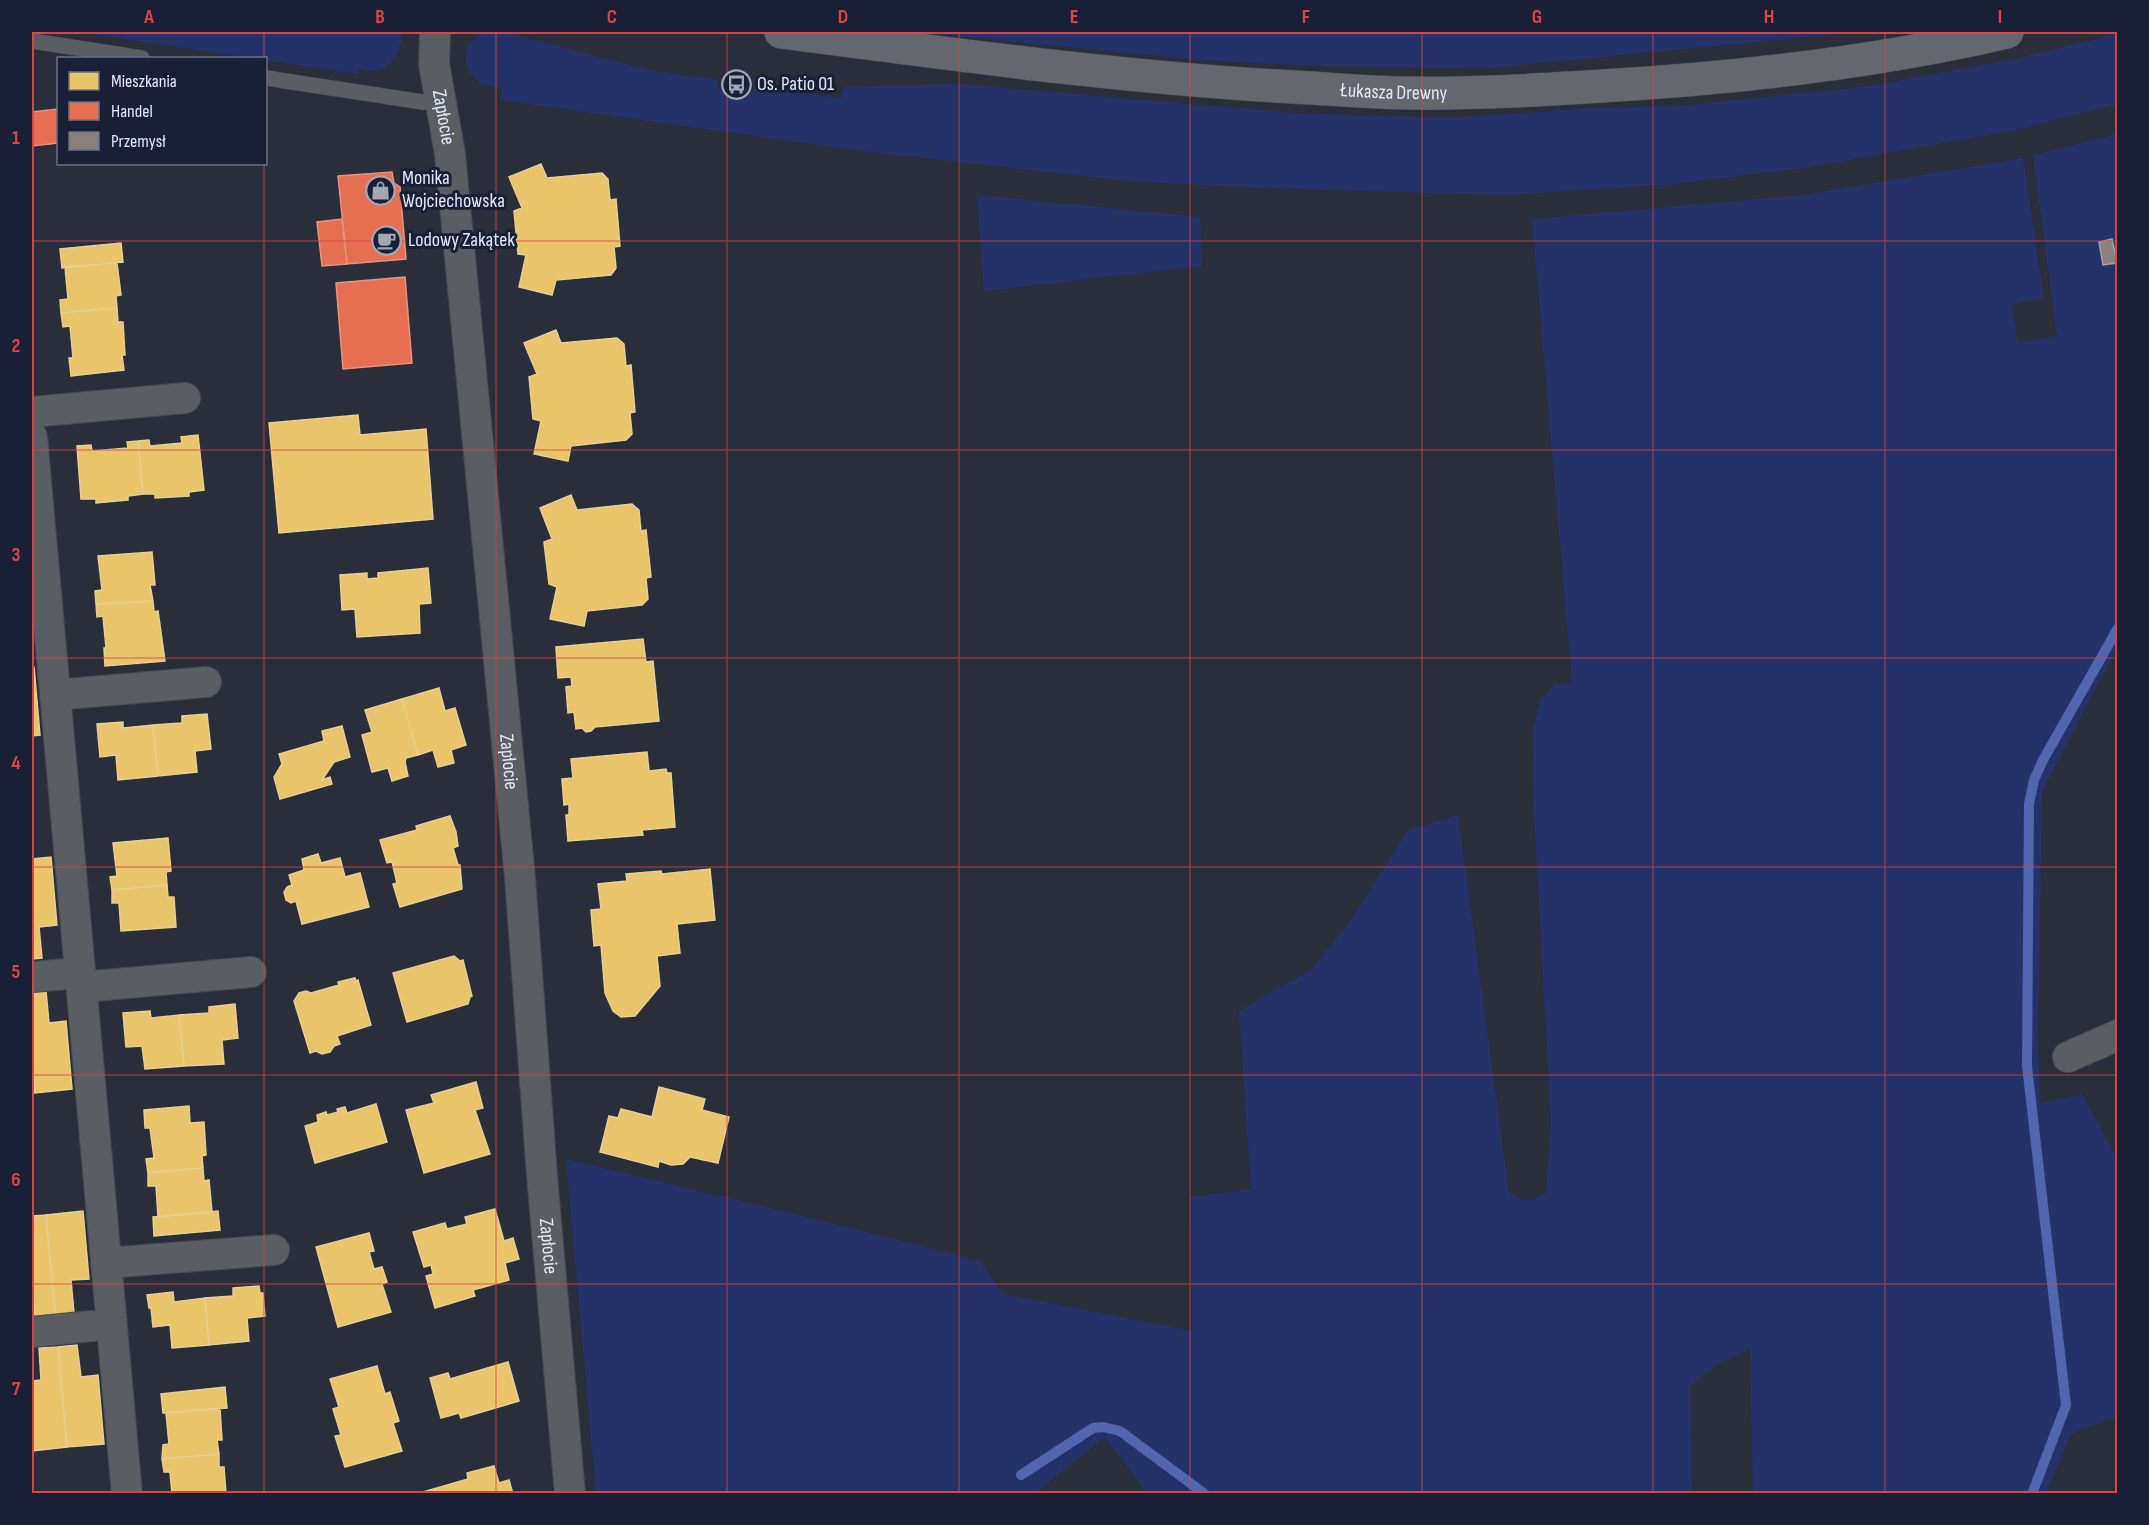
<svg xmlns="http://www.w3.org/2000/svg" width="2149" height="1525" font-family="'Sofia Sans Condensed',sans-serif">
  <style>
    .green { fill: #25326a }
    .homes { fill: #e9c46a; stroke: #e7cf94; stroke-width: 1.5 }
    .shops { fill: #e76f51; stroke: #e69383; stroke-width: 1.5 }
    .industry { fill: #8a817c; stroke: #a4a0a1; stroke-width: 1.5 }
    .lines { fill: none; stroke-linecap: round; stroke-linejoin: round }
    .stream { stroke: #5066ae; stroke-width: 10 }
    .service-casing { stroke: #454953; stroke-width: 16 }
    .minor-casing { stroke: #454953; stroke-width: 32 }
    .secondary-casing { stroke: #454953; stroke-width: 34 }
    .service { stroke: #5a5d62; stroke-width: 15 }
    .minor { stroke: #5a5d62; stroke-width: 30 }
    .secondary { stroke: #64676d; stroke-width: 33 }
    .grid { fill: none; stroke: #d84547; stroke-width: 1.5; stroke-opacity: 0.55 }
    .labels { text-anchor: middle; dominant-baseline: central; stroke-width: 6; stroke-linejoin: round; paint-order: stroke }
    .poi-label { font-size: 20px; fill: #e2e8f7; stroke: #192036; text-anchor: start }
    .street-label { font-size: 20px; fill: #e2e8f7; stroke: #192036 }
    .neatline { fill: none; stroke: #d84547; stroke-width: 2 }
    .grid-label { font-size: 20px; text-anchor: middle; font-weight: bold; fill: #d84547 }
  </style>
  <rect width="100%" height="100%" fill="#292e3a"/>
  <path class="green" d="M78,32h324c0,15 -10,38 -29,39 -4,0 -9,-1 -14,-2l-1,5z
    M481,32h26l141,38 70,10v9l35,4 1,-7 87,12 2,-11 114,-3 335,29 156,5 129,-9 111,-4 183,-19 143,-27 103,-25 1,70 -102,26 -206,37 -135,17 -172,11 -209,-6 -157,-7 -282,-32 -355,-50 2,-11c-10,-2 -20,-4 -28,-11 -14,-15 -9,-35 7,-46z
    M918,32h940l-370,36 -172,-2 -118,-6z
    M2117,134v513l-75,145 -4,248 2,63 42,-9 35,64v258l-46,18 -25,59h-293l-3,-144 -34,16 -26,21 2,107h-545l-42,-56 -70,56h-439l-30,-334 225,54 189,48 23,33 189,37 -2,-134 61,-8 -12,-178 73,-42 38,-47 58,-92 50,-15 51,378c16,10 22,10 37,-1l5,-70 -18,-328 1,-65 5,-27 16,-18 17,-1 -40,-464 271,-24 220,-37 21,141 -32,5 6,39 39,-7 -24,-181z
    M977,195l223,22 2,49 -218,25z"/>
  <path class="homes" d="M541,164l6,14 55,-5 6,6 2,21 6,-1 4,47 -6,1 2,21 -5,7 -55,5 -4,15 -33,-8 7,-32 -8,-1 -4,-43 8,-3 -13,-31z
    M121,243l2,19 -61,6 -2,-19z
    M117,263l4,32 -5,1 1,12 -56,5 -1,-13 8,-1 -3,-32z
    M117,308l1,14h5l2,33h-3l2,15 -53,6 -2,-18h4l-3,-32 -7,1 -2,-14z
    M556,330l5,13 56,-5 7,6 2,22 5,-1 4,47 -5,1 2,21 -6,6 -55,6 -3,15 -34,-7 7,-33 -8,-2 -4,-42 8,-3 -13,-31z
    M358,415l2,20 66,-6 7,90 -154,14 -10,-110z
    M198,435l6,55 -15,2v4l-34,2v-4h-12l-5,-53 11,-1 1,6 32,-3 -1,-6z
    M138,441l5,53 -15,2v4l-32,3v-4h-15l-4,-53 14,-1 1,6 36,-3 -1,-6z
    M571,495l6,15 55,-6 7,6 2,21 5,-1 5,47 -5,1 2,21 -6,6 -55,6 -3,15 -34,-7 7,-32 -8,-3 -5,-42 8,-3 -12,-31z
    M152,552l3,33h-5l3,16 -57,3 -1,-13 7,-1 -4,-34z
    M428,568l3,35 -12,1 1,29 -63,4 -2,-28 -13,1 -2,-35 27,-2v6l11,-1v-5z
    M153,601l1,11 4,-1 7,50 -60,5 -1,-18h2l-3,-32 -6,1 -1,-13z
    M643,639l3,23 7,-1 6,60 -64,6 -4,4 -5,1 -4,-4 -6,1 -2,-17 -6,1 -2,-26 6,-1 -1,-9 -13,1 -2,-31z
    M32,667h2l6,68 -8,1z
    M439,688l6,23 10,-3 11,37 -15,5 3,13 -16,4 -5,-17 -15,5 -16,-56z
    M402,699l16,56 -12,3 -1,4 3,14 -16,5 -4,-13 -16,4 -10,-37 10,-3 -7,-22z
    M207,714l4,35 -16,2 2,21 -39,4 -5,-51 29,-2v-7z
    M123,722v6l30,-3 5,51 -40,4 -2,-25 -16,2 -3,-33z
    M342,726l8,31 -16,5 -12,18 8,-3 2,7 -52,15 -6,-22 8,-13 -3,-10 45,-13 -2,-10z
    M647,752l2,19 17,-2 1,4h4l4,54 -33,3 1,5 -75,6 -2,-26h3v-11l-5,1 -2,-26 11,-1 -2,-19z
    M450,816l6,16 2,14 -5,2 5,17h2l2,24 -62,18 -7,-23 4,-1 -5,-21 -5,1 -7,-23 37,-10 -1,-4z
    M168,838l3,33 -5,1 1,13 -55,5 -2,-13 7,-1 -4,-33z
    M318,854l3,9 19,-5 5,19 15,-4 9,34 -67,17 -6,-23 -5,2 -5,-3 -2,-8 3,-5 5,-2 -3,-10 15,-5 -2,-11z
    M51,857l6,68 -18,2 3,31 -10,1v-100z
    M710,869l5,51 -38,4 3,29 -23,3 3,30 -25,30 -14,1 -8,-6 -8,-18 -4,-48 -7,1 -3,-36 10,-1 -3,-25 29,-3 -1,-7 35,-3 1,3z
    M167,885l1,12h6l2,30 -55,4 -2,-28h-7v-13z
    M454,956l6,5 3,-1 9,36 -2,1 -2,7 -61,18 -14,-49z
    M355,978l1,3 2,-1 13,45 -34,11 3,8 -6,2 -4,6 -8,2 -6,-3 -6,2 -16,-52 5,-8 7,-2 5,2 28,-8 -1,-3z
    M46,991l3,32 17,-2 6,68 -37,4 -3,-37v-64z
    M235,1004l3,34 -16,2 2,24 -40,2 -5,-51 30,-2v-6z
    M150,1011l1,7 28,-3 5,51 -39,3 -3,-23 -16,1 -3,-34z
    M32,1056l3,37h-3z
    M476,1082l7,26 -8,2 15,44 -66,19 -18,-63 28,-7 -3,-8z
    M659,1087l46,12 -3,11 27,7 -11,46 -28,-6 -7,7 -12,1 -12,-4 -1,6 -58,-15 9,-36 9,2 3,-9 31,8z
    M376,1104l11,38 -72,21 -10,-37 13,-4 -1,-7 9,-3 1,3 11,-3 -1,-3 8,-2 2,6z
    M189,1106l1,17 14,-1 2,33 -4,1 1,12 -55,5 -2,-14 8,-1 -4,-30h-5l-1,-18z
    M203,1168l1,13 5,-1 3,32 -54,5 -2,-31h-8v-13z
    M495,1209l9,32 9,-3 6,21 -14,4 4,17 -36,10 2,6 -40,12 -9,-32 7,-2 -2,-9 -7,2 -11,-35 32,-9 2,6 20,-5 -2,-7z
    M83,1211l6,68 -18,1 3,33 -19,1 -9,-99z
    M218,1211l2,19 -66,6 -1,-19z
    M46,1215l9,99 -20,2 -3,-32v-68z
    M369,1233l5,18 -5,1 5,17 8,-2 5,15 -5,2 9,28 -53,15 -22,-80z
    M259,1286l1,7h3l2,23 -18,2 2,23 -40,4 -4,-47 28,-2v-8z
    M173,1292l1,10 31,-4 4,47 -37,3 -2,-23 -17,2 -2,-19h-2l-2,-13z
    M77,1345l4,32 17,-2 6,69 -37,3 -9,-100z
    M58,1347l9,100 -35,4v-70l9,-1 -2,-32z
    M508,1362l11,39 -58,17 -2,-5 -18,5 -11,-40 18,-5 2,6z
    M377,1366l8,28 5,-2 9,29 -6,2 9,28 -57,16 -10,-31 6,-1 -8,-26 6,-2 -9,-28z
    M225,1387l2,21 -64,5 -2,-19z
    M220,1408l2,32h-5l2,14 -57,5 1,-14 6,-1 -3,-31z
    M219,1454v13h5l2,27h-54l-2,-22h-6l-2,-13z
    M494,1466l5,17 10,-3 4,14h-97l52,-15 -1,-6z"/>
  <path class="shops" d="M58,109v34l-26,3v-34z
    M392,172l2,11 6,4 6,72 -59,5 -9,-88z
    M342,219l5,45 -25,2 -5,-44z
    M405,277l7,86 -69,6 -7,-86z"/>
  <path class="industry" d="M2112,239l5,24 -14,2 -4,-23z"/>
  <g class="lines">
    <path class="stream" d="M1021,1475l72,-47 10,-1 17,4 85,63
      M2032,1494l34,-89 -39,-339 2,-262 5,-24 9,-20 75,-132"/>
    <defs>
      <path id="service" d="M32,41l110,17
        M266,78l176,27"/>
      <g id="minor">
        <path id="s1" d="M435,32l-1,32 16,90 70,724 22,298 28,318"/>
        <path d="M32,412l153,-14"/>
        <path d="M32,437l95,1057"/>
        <path d="M55,695l151,-13"/>
        <path d="M32,977l48,-4"/>
        <path d="M82,987l169,-15"/>
        <path d="M2068,1057l50,-22"/>
        <path d="M106,1263l168,-13"/>
        <path d="M32,1332l80,-8"/>
      </g>
      <g id="secondary">
        <path id="s2" d="M781,32c176,23 352,47 530,56 33,2 66,5 99,5 64,1 128,-3 192,-7 137,-8 272,-23 405,-54"/>
      </g>
    </defs>
    <use href="#service" class="service-casing"/>
    <use href="#minor" class="minor-casing"/>
    <use href="#secondary" class="secondary-casing"/>
    <use href="#service" class="service"/>
    <use href="#minor" class="minor"/>
    <use href="#secondary" class="secondary"/>
  </g>
  <path class="grid" d="M264,32v26M496,32v1462M727,32v1462M959,32v1462M1190,32v1462M1422,32v1462M1653,32v1462M1885,32v1462M264,164v1330M32,241h2086M32,450h2086M32,658h2086M32,867h2086M32,1075h2086M32,1284h2086"/>
  <defs>
    <symbol id="bus-ring" viewBox="-11 -11 22 22"><circle r="9.5" fill="#192036" stroke="#a1a7b5" stroke-width="1.5"/><path d="M-5-6H5V4H4V6H2V4H-2V6H-4V4H-5ZM-3.5-4V0h7V-4ZM-3.5 1.2v1.5H-2V1.2ZM2 1.2v1.5H3.5V1.2Z" fill="#a1a7b5"/></symbol>
    <symbol id="shop-ring" viewBox="-11 -11 22 22"><circle r="9.5" fill="#192036" stroke="#a1a7b5" stroke-width="1.5"/><path d="M-5-2.5h2.3a2.7 3.5 0 0 1 5.4 0H5L5.5 6h-11ZM-1.5-2.5h3a1.5 2.3 0 0 0-3 0Z" fill="#a1a7b5"/></symbol>
    <symbol id="cafe-ring" viewBox="-11 -11 22 22"><circle r="9.5" fill="#192036" stroke="#a1a7b5" stroke-width="1.5"/><path d="M-5.5-4.5H6V0H3Q3 3.5 0 3.5H-2.5Q-5.5 3.5-5.5 0ZM3-3.2v2h1.7v-2ZM-6 4.5H4V6H-6Z" fill="#a1a7b5"/></symbol>
  </defs>
  <g fill-rule="evenodd">
    <use href="#bus-ring" x="720" y="68" width="33" height="33"/>
    <use href="#shop-ring" x="364" y="174" width="33" height="33"/>
    <use href="#cafe-ring" x="370" y="224" width="33" height="33"/>
  </g>
  <g class="labels">
    <g class="poi-label">
      <text x="757" y="84">Os. Patio 01</text>
      <text x="402" y="178">Monika<tspan x="402" dy="23">Wojciechowska</tspan></text>
      <text x="408" y="240">Lodowy Zakątek</text>
    </g>
    <g class="street-label">
      <text stroke="none"><textPath href="#s2" startOffset="616">Łukasza Drewny</textPath></text>
      <text stroke="none"><textPath href="#s1" startOffset="86">Zapłocie</textPath></text>
      <text stroke="none"><textPath href="#s1" startOffset="734">Zapłocie</textPath></text>
      <text stroke="none"><textPath href="#s1" startOffset="1220">Zapłocie</textPath></text>
    </g>
  </g>
  <rect width="2149" height="1525" fill="none" stroke="#192036" stroke-width="66"/>
  <rect x="57" y="57" width="210" height="108" fill="#192036" stroke="#697083" stroke-width="1.5"/>
  <rect x="69" y="72" width="30" height="18" fill="#e9c46a" stroke="#697083" stroke-width="1.5"/>
  <text x="111" y="87" font-size="18" fill="#e2e8f7">Mieszkania</text>
  <rect x="69" y="102" width="30" height="18" fill="#e76f51" stroke="#697083" stroke-width="1.5"/>
  <text x="111" y="117" font-size="18" fill="#e2e8f7">Handel</text>
  <rect x="69" y="132" width="30" height="18" fill="#8a817c" stroke="#697083" stroke-width="1.5"/>
  <text x="111" y="147" font-size="18" fill="#e2e8f7">Przemysł</text>
  <rect x="33" y="33" width="2083" height="1459" class="neatline"/>
  <g class="grid-label">
    <text x="149" y="23">A</text>
    <text x="380" y="23">B</text>
    <text x="612" y="23">C</text>
    <text x="843" y="23">D</text>
    <text x="1074" y="23">E</text>
    <text x="1306" y="23">F</text>
    <text x="1537" y="23">G</text>
    <text x="1769" y="23">H</text>
    <text x="2000" y="23">I</text>
    <text x="16" y="144">1</text>
    <text x="16" y="352">2</text>
    <text x="16" y="561">3</text>
    <text x="16" y="769">4</text>
    <text x="16" y="978">5</text>
    <text x="16" y="1186">6</text>
    <text x="16" y="1395">7</text>
  </g>
</svg>
